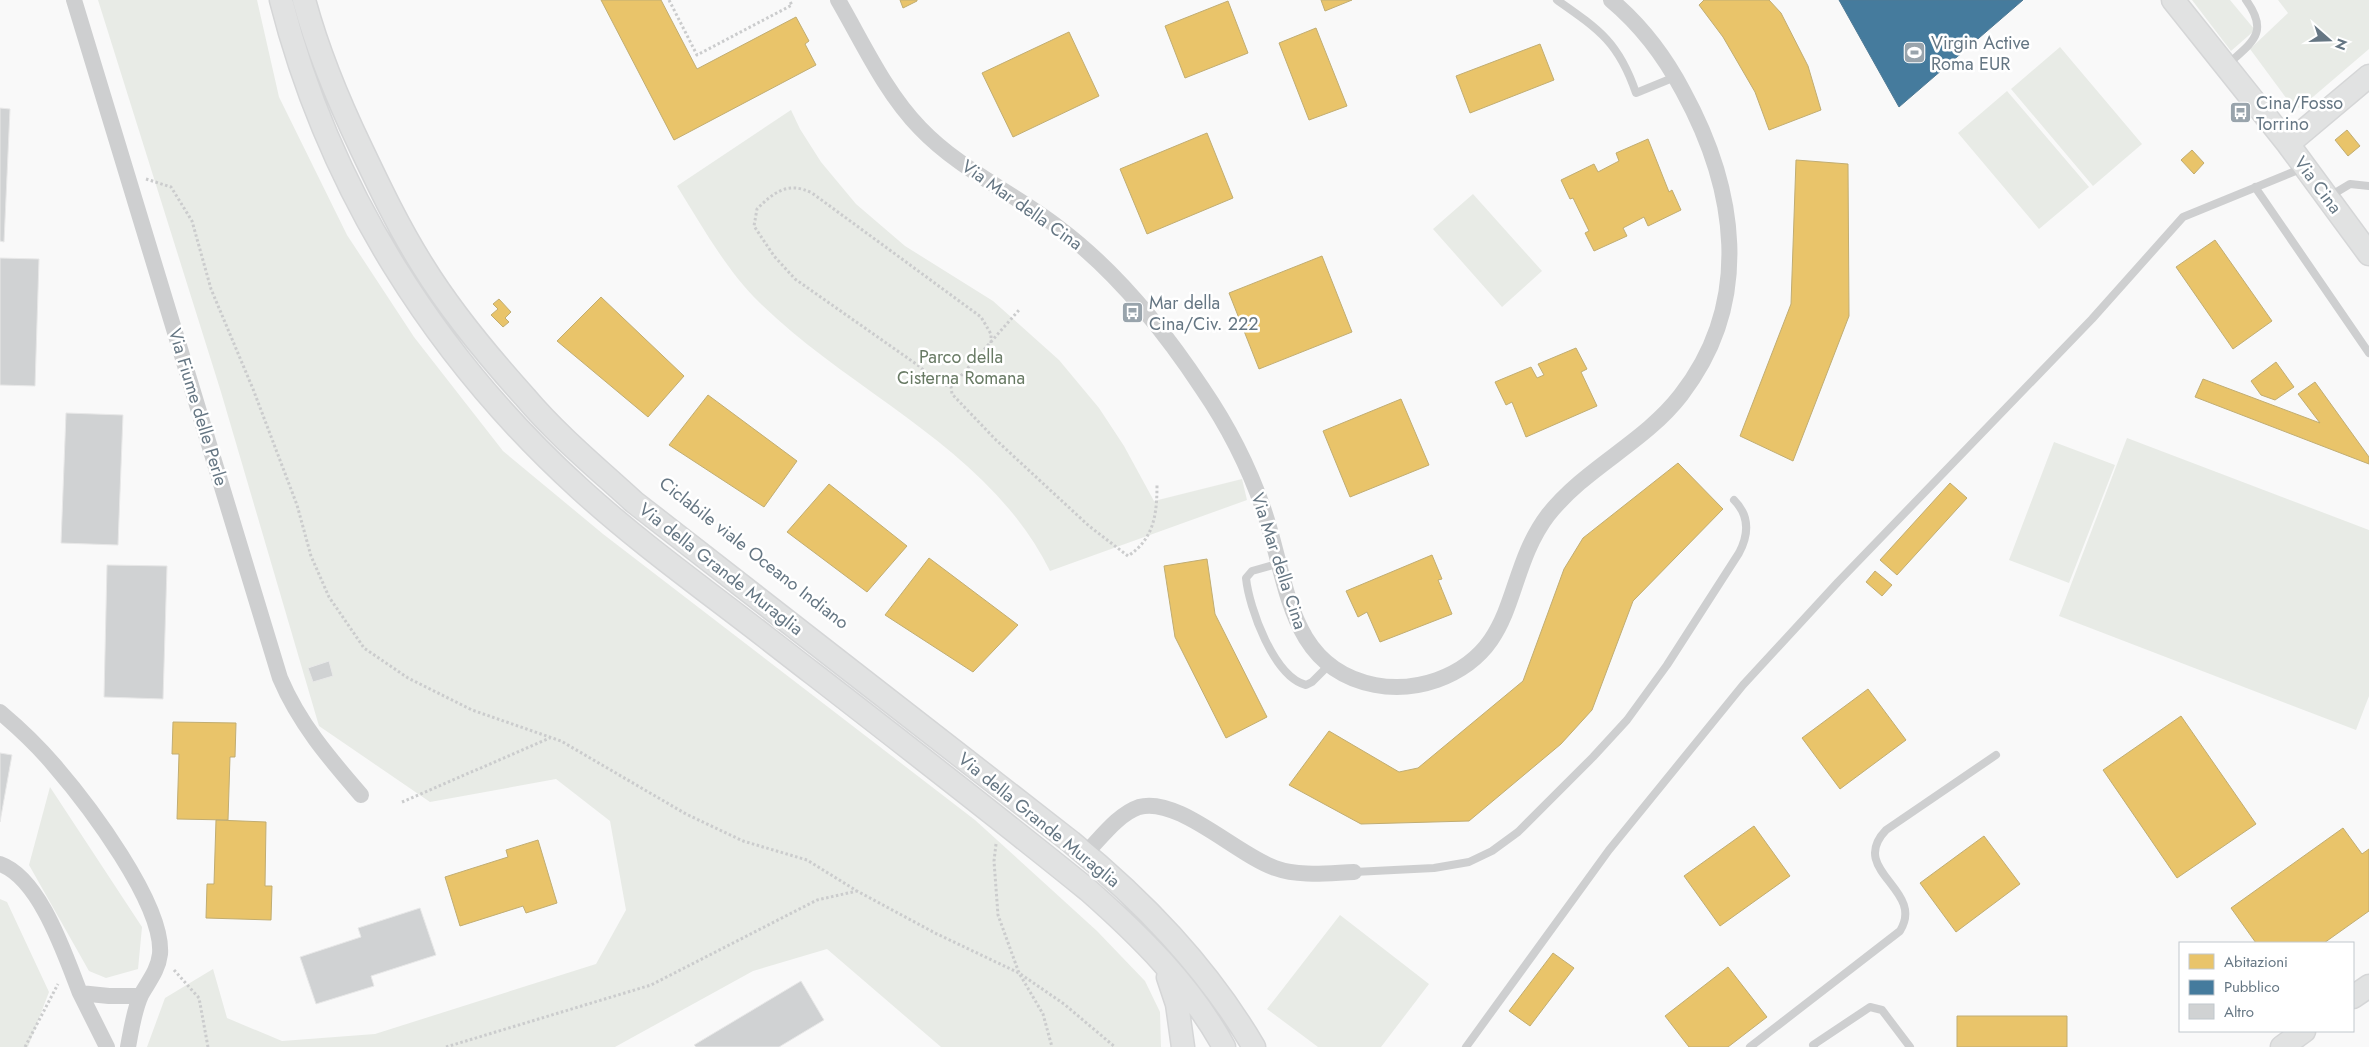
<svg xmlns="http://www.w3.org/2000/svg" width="2369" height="1047" font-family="Jost,sans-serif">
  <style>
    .green { fill: #e8ebe6 }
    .homes { fill: #e9c46a; stroke: #c1ad72 }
    .public { fill: #457b9d; stroke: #4f7a95 }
    .building { fill: #d0d2d3; stroke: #e8e8e8 }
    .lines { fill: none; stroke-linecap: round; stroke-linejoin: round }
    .secondary-casing { stroke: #d5d6d7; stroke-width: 25 }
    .path { stroke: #cbcccd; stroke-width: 3; stroke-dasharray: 2.5 2.5; stroke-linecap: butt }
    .lane { stroke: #cecfd0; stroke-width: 8 }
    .street { stroke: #cecfd0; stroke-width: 16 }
    .secondary { stroke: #e1e2e2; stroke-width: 22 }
    .labels { text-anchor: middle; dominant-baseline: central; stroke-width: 5; stroke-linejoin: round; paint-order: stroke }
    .poi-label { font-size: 18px; fill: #657683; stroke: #fff; text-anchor: start }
    .street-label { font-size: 18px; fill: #657683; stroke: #fff }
    .park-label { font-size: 18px; fill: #687a64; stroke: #fff }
  </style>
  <rect width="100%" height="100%" fill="#f9f9f9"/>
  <path class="green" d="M98,0h159l22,97 68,138 67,102 89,114 100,83 372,286 122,111 48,50 15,31 1,35h-220l-114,-98 -74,22 -138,76h-468l18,-49 48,-29 14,49 55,23 93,-7 221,-70 30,-54 -16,-89 -54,-42 -126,23 -111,-76 -98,-334z
    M2192,0h38l25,30 -24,21z
    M2278,0h91v49l-69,59 -8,-2 -42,-57 38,-36z
    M2060,47l82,97 -49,42 -82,-97z
    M2007,91l82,96 -50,42 -81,-96z
    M791,110l9,19 21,33 35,42 49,42 88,55 66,59 40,48 25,38 30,55 88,-22 5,21 -197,71c-61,-123 -196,-176 -290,-268 -34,-33 -58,-77 -83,-117z
    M1473,194l69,77 -40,36 -69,-78z
    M2127,438l242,92v166l-13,34 -297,-114z
    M2054,442l61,23 -46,118 -60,-23z
    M50,787l92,140 -4,42 -32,9 -17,-7 -60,-106z
    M0,899l7,3 42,90 -21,55h-28z
    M1340,915l89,69 -48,63h-63l-51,-38z"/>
  <path class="homes" d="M601,0h60l36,69 99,-52 13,24 -4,3 11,21 -142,75z
    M900,0h17v1l-14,7z
    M1321,0h31l-27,11z
    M1704,0h65l12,13 27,53 13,44 -52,20 -14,-38 -32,-55 -24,-32z
    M1228,1l20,52 -63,25 -20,-52z
    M1316,28l31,78 -38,14 -30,-77z
    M1069,32l30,64 -86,41 -31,-64z
    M1540,44l14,36 -84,33 -14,-37z
    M2347,130l13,16 -12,10 -13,-16z
    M1207,133l26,65 -86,36 -27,-65z
    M1648,139l21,53 3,-2 9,20 -33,16 -4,-9 -21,11 4,8 -33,15 -9,-18 4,-2 -16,-33 -3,1 -9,-19 33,-16 4,8 21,-11 -3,-8z
    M2192,150l12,13 -10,11 -13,-14z
    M1796,160l52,4 1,152 -56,145 -53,-25 51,-132z
    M2215,240l57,81 -39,28 -57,-82z
    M1322,256l30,76 -93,37 -30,-76z
    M601,297l83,79 -36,41 -91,-76z
    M499,299l12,13 -6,6 4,4 -6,5 -12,-12 7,-6 -5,-5z
    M1576,348l11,21 -6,3 16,34 -71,31 -14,-35 -6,3 -11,-23 36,-15 6,11 7,-3 -6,-11z
    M2276,362l18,25 -19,13 -14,-5 -10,-14z
    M2203,379l117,44 -22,-29 17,-12 54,75v7l-174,-67z
    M708,395l89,66 -33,46 -95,-62z
    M1401,399l28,66 -79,32 -27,-66z
    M1678,463l45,46 -90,92 -41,109 -31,34 -92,77 -108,3 -72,-39 40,-54 70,41 19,-4 105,-87 41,-112 19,-31z
    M1950,483l17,15 -70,77 -17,-15z
    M829,484l78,62 -40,46 -80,-60z
    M1432,555l10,24 -4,1 14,34 -72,28 -13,-30 -9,5 -12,-26z
    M929,558l89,67 -45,47 -88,-57z
    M1207,559l8,55 52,103 -41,21 -51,-101 -11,-71z
    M1875,571l17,14 -10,11 -16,-14z
    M1868,689l38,51 -66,49 -38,-51z
    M2181,716l75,108 -79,54 -74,-108z
    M173,722l63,1 -1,34h-5l-2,63 -51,-1 2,-65h-7z
    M216,820l50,2 -1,64h7l-1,34 -65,-2 1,-34h7z
    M1754,826l36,50 -70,50 -36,-50z
    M2343,828l19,26 7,-5v62l-45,32h-68l-25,-35z
    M1984,836l36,48 -64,48 -36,-49z
    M538,840l19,63 -31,10 -3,-7 -63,20 -15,-49 63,-20 -2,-7z
    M1553,953l21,15 -44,58 -21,-15z
    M1728,967l39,50 -39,30h-39l-24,-31z
    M1957,1016h110v31h-110z"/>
  <path class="public" d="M1839,0h184l-124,107z"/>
  <path class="building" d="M0,108l10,1 -6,133 -4,-1z
    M0,258l39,1 -4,127 -35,-1z
    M66,413l57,2 -5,130 -57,-2z
    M107,565l60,1 -4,133 -59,-2z
    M329,661l4,15 -20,6 -5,-14z
    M0,753l12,2 -12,67z
    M420,908l16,47 -65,21 3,10 -58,18 -16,-47 61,-20 -3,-9z
    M801,981l23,39 -45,27h-83l-2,-2z"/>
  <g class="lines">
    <defs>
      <path id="secondary" d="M281,0c48,189 154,357 298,488 59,54 125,101 188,150 107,83 215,166 321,252 51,45 103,96 136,157
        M304,0c14,52 34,100 57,148 19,40 38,80 62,118 29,47 65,90 102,131 33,39 72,71 109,105l437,340c72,59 135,124 183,205
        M2173,0l115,144 81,110
        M2288,144l81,-68
        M1168,977l9,27 6,43
        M2353,997l16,-11
        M2282,1047l22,-16"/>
    </defs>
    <use href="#secondary" class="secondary-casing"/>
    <path class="path" d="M669,0l28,55 95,-50 -3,-5
      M146,179l25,8 21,34 19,68 42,100 44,116 14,51 18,41 35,51 44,30 64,32 89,31 125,73 57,27 64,19 50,31 78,42 84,40 45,31 51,43
      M991,343v-9l-10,-17 -169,-124c-24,-12 -38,-1 -55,16l-3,17 20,30 21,23 124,87 16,15 16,6 1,7 43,45 94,87 39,30c26,-17 29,-42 29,-71
      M951,387l68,-77
      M402,802l148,-64
      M996,844l-2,17 4,54 21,58 24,41 9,33
      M174,970l25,28 9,49
      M25,1047l33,-63
      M446,1047l205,-62 166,-85 40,-9"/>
    <path class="lane" d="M1557,0c43,30 62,43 79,93l39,-16
      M2227,65c25,-23 43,-32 19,-65
      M2255,187l114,166
      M2330,196l20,-12 19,2
      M1280,563l-28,8 -6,7c3,30 28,99 60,107l6,-3 16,-16
      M1354,872l80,-4 35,-6 23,-11 26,-19 75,-75 34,-37 40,-55 72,-112c10,-19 11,-37 -5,-53
      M1466,1047l143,-197 134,-165 95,-103 254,-263 91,-102 120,-49
      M1750,1047l150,-116c26,-42 -53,-60 -14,-101l110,-75
      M1814,1047l-1,-2 57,-38 12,3 28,37"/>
    <path class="street" d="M74,0l206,678c19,45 49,80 81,117
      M838,0c25,43 47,92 82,128 40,42 94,65 139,100 57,43 104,101 143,160 26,38 46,77 61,120 25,70 23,160 112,177 21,4 42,2 62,-5 84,-31 65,-104 111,-165 38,-48 96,-72 133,-120 73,-94 55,-207 2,-304 -19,-36 -41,-65 -72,-91
      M0,712c19,16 38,34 54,53 33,38 110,139 106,189 -2,17 -12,28 -19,41 -7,15 -10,36 -13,52
      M1085,854c15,-15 33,-40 54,-47 39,-11 98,48 136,61 25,9 53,5 79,4
      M0,864c40,14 65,91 80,129l29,3h31
      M80,993l27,54"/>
    <use href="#secondary" class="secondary"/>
  </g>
  <defs>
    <symbol id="stadium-square" viewBox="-11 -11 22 22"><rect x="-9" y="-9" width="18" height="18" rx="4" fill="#99a4ac" stroke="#fff"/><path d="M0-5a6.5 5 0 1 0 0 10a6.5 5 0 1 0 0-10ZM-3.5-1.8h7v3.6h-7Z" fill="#fff"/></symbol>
    <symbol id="bus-square" viewBox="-11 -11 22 22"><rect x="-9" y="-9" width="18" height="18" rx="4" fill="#99a4ac" stroke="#fff"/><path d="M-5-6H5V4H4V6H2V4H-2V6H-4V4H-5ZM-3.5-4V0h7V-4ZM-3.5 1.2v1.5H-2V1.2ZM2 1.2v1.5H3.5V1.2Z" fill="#fff"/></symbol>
  </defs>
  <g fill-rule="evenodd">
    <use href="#stadium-square" x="1902" y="40" width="25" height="25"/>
    <use href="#bus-square" x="2228" y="100" width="25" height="25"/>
    <use href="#bus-square" x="1120" y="300" width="25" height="25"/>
  </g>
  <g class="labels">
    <g class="poi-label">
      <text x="1931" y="43">Virgin Active<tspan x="1931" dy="21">Roma EUR</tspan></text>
      <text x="2256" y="103">Cina/Fosso<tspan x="2256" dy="21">Torrino</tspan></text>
      <text x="1149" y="303">Mar della<tspan x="1149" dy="21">Cina/Civ. 222</tspan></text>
    </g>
    <g class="street-label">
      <text transform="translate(2318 185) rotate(53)">Via Cina</text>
      <text transform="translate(1022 205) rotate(35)">Via Mar della Cina</text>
      <text transform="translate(198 407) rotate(73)">Via Fiume delle Perle</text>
      <text transform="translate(754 553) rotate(38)">Ciclabile viale Oceano Indiano</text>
      <text transform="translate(1279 561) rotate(72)">Via Mar della Cina</text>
      <text transform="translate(721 569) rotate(38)">Via della Grande Muraglia</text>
      <text transform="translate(1039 820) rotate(39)">Via della Grande Muraglia</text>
    </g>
    <g class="park-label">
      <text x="961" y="357">Parco della<tspan x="961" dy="21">Cisterna Romana</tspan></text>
    </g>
  </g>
  <rect x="2179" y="942" width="175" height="90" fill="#ffffff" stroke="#c1c8cd"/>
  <rect x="2189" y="954" width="25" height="15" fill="#e9c46a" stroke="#c1c8cd"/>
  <text x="2224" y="967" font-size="15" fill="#657683">Abitazioni</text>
  <rect x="2189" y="980" width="25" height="15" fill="#457b9d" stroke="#c1c8cd"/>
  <text x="2224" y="992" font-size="15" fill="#657683">Pubblico</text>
  <rect x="2189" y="1004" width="25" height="15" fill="#d0d2d3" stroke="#c1c8cd"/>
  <text x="2224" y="1017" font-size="15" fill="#657683">Altro</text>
  <g transform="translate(2329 40) rotate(110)" stroke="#ffffff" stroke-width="4" paint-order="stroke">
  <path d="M0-4L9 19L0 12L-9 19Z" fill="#657683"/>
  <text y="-8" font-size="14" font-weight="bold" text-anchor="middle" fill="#657683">N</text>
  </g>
</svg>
